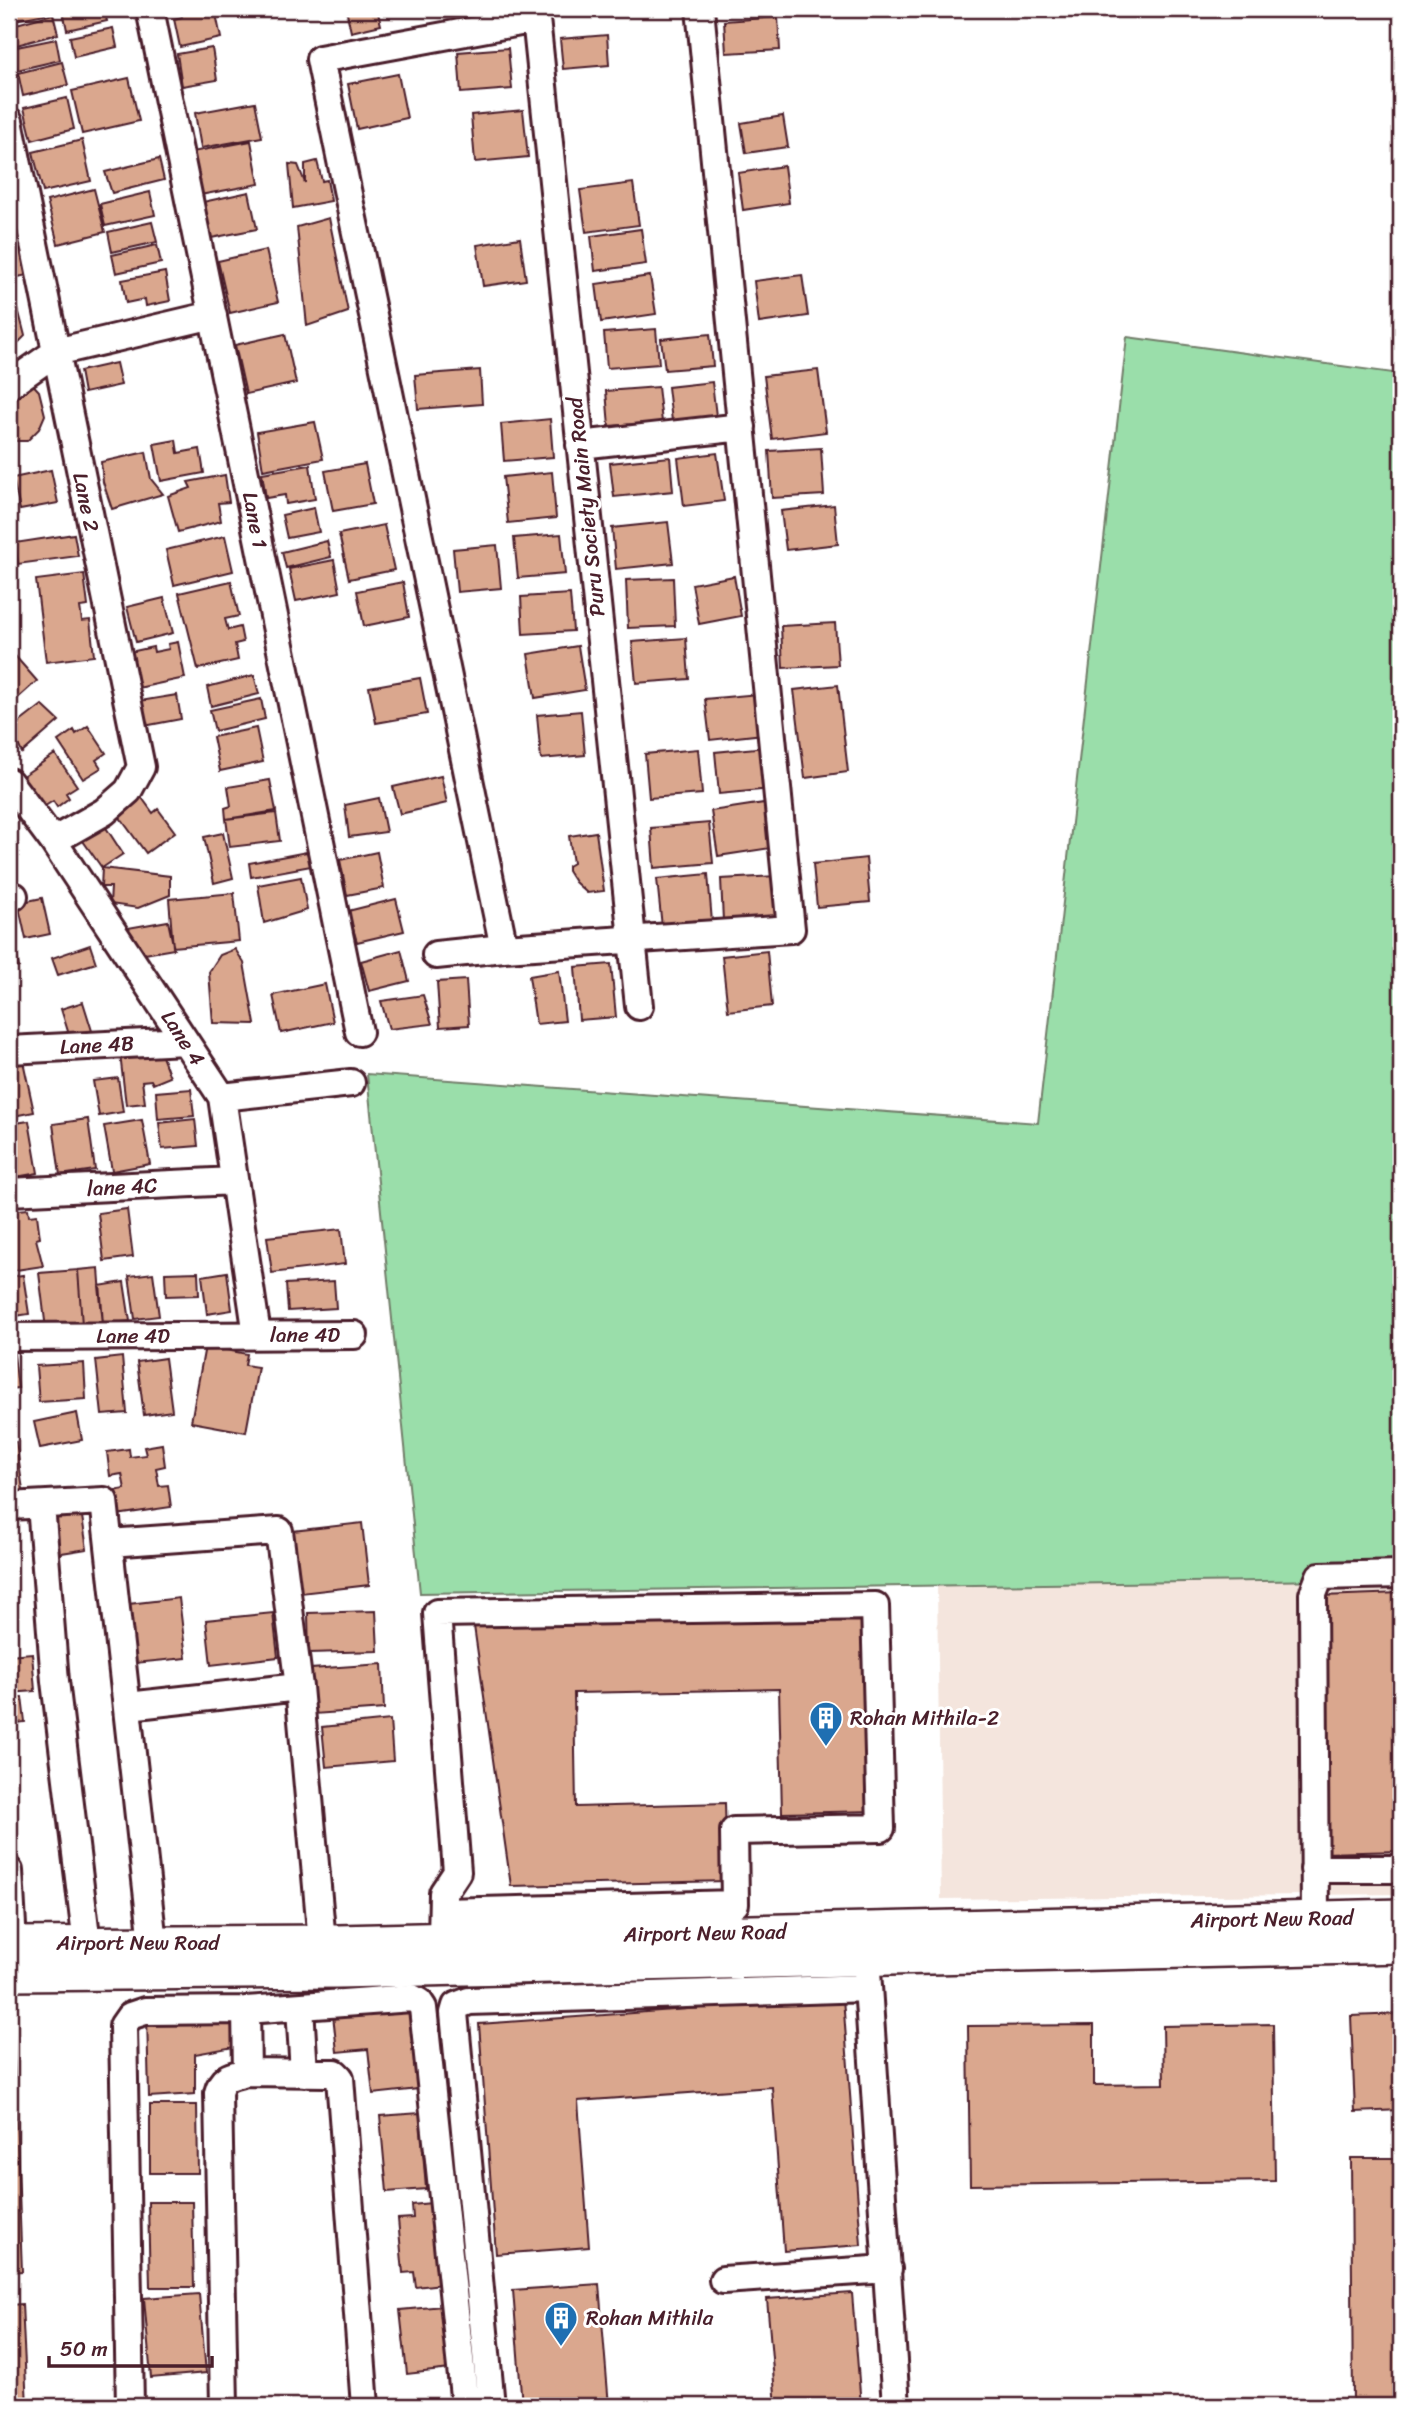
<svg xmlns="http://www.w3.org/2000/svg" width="1410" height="2415" font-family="Sriracha,sans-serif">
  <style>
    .built { fill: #f4e5dd }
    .green { fill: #9adeaa; stroke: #727e6a; stroke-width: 2 }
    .building { fill: #daa78e; stroke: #4a1f2b; stroke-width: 2 }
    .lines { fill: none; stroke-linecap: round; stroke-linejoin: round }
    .minor-casing { stroke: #4a1f2b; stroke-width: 32 }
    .major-casing { stroke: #4a1f2b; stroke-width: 38 }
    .minor { stroke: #fff; stroke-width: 26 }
    .major { stroke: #fff; stroke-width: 33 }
    .labels { text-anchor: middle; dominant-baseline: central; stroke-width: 6; stroke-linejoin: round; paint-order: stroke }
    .street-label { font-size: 21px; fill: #4a1f2b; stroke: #fff }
    .poi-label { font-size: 21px; fill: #4a1f2b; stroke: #fff; text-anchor: start }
  </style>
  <rect width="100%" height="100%" fill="#fff"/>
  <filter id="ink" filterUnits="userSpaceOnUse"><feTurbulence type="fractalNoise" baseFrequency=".0143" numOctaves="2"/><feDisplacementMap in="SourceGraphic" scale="14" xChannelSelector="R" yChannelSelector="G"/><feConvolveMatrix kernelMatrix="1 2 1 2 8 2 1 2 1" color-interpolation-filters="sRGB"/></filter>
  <g filter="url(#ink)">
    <path class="built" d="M1401,1579v315l-460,5 -4,-315z"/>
    <path class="green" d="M1127,337l274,37v1205l-981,14 -53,-519 671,49z"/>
    <path class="building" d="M9,9h35l1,5 -36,7z
      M70,9h34l3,12 -40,9 -4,-19z
      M189,9l5,2 21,-2 6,29 -41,9 -6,-28 8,-2 -1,-7z
      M346,9h31l4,16 -30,7z
      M53,14l5,20 -49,13v-21z
      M778,17l2,33 -54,3 -2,-32z
      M113,28l4,19 -43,10 -4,-20z
      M607,35l2,30 -46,4 -3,-30z
      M56,39l4,21 -43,10 -5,-22z
      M212,48l5,32 -35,6 -5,-32z
      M508,48l4,41 -51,4 -3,-41z
      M62,62l6,23 -45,11 -5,-23z
      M398,74l9,44 -50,11 -9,-45z
      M129,78l10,43 -57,13 -10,-43z
      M67,98l7,31 -42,11 -8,-32z
      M255,102l7,35 -61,11 -6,-35z
      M523,110l5,47 -53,5 -4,-47z
      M783,116l5,31 -42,6 -5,-30z
      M82,140l9,41 -48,11 -10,-40z
      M251,141l8,43 -59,11 -8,-43z
      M159,159l5,21 -52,13 -7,-21z
      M317,161l5,20 5,-1 4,21 -38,7 -4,-44 9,1 7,18v-19z
      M784,166l5,37 -46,7 -5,-37z
      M633,183l6,42 -53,7 -6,-42z
      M94,189l11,43 -47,12 -11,-43z
      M150,192l5,23 -50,11 -5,-22z
      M249,192l8,37 -46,9 -8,-36z
      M329,218l19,94 -41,14 -10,-99z
      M152,222l5,20 -45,10 -4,-20z
      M18,226l9,49 -18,4v-51z
      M641,229l5,35 -51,7 -4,-35z
      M520,238l6,42 -43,6 -6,-41z
      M157,245l4,18 -45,10 -4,-18z
      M266,250l12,52 -48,11 -12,-52z
      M165,272l5,29 -24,5 -1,-7 -19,4 -4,-23z
      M802,275l6,41 -49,7 -5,-42z
      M650,276l6,38 -55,8 -5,-38z
      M13,289l12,47 -16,16v-60z
      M656,329l3,35 -52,4 -3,-35z
      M285,334l11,49 -50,11 -11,-49z
      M710,334l3,32 -48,4 -4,-31z
      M116,363l5,22 -37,8 -4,-22z
      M480,370l2,34 -64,5 -3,-34z
      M818,370l8,62 -54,7 -8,-63z
      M28,379l11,12 6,24 -6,14 -12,12h-11l-7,-11v-37z
      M712,382l4,34 -44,5 -4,-34z
      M658,387l4,35 -53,4 -3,-35z
      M550,419l3,38 -49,4 -3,-37z
      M315,422l8,37 -60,11 -6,-38z
      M176,440l2,13 22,-4 4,24 -43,8 -7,-37z
      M821,448l3,47 -52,3 -3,-47z
      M146,452l5,27 12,15 -51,15 -9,-27 -2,-20z
      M717,453l7,48 -40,5 -6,-48z
      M670,457l3,34 -59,6 -4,-34z
      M365,464l8,40 -40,7 -8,-40z
      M310,465l5,34 -29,5 -1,-9 -19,3 -4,-25z
      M51,470l7,33 -38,7 -7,-32z
      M552,472l4,46 -48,5 -5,-46z
      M225,475l4,27 -11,1 3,18 -43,11 -10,-36 23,-8 -3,-6z
      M834,505l4,39 -52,6 -5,-39z
      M314,508l5,24 -32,6 -5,-23z
      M668,522l5,41 -57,6 -4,-41z
      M384,525l10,45 -45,9 -10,-45z
      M74,534l4,22 -60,8 -3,-21z
      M561,534l4,40 -47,4 -4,-40z
      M225,536l8,35 -59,14 -8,-35z
      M327,541l4,16 -45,11 -4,-16z
      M497,545l4,43 -44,4 -4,-43z
      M334,560l6,32 -44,9 -7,-32z
      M84,574l4,32 -8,1 2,14 8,-1 4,36 -48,6 -10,-82z
      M734,576l7,40 -42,8 -7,-40z
      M673,578l2,48 -47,2 -2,-48z
      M231,581l8,35 -14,3 3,11 12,-3 3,15 -8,2 3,16 -40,9 -19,-76z
      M403,582l6,35 -45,9 -7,-35z
      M570,594l3,37 -50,3 -2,-37z
      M164,598l9,35 -37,9 -9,-35z
      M835,623l3,42 -55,3 -2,-42z
      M686,638l3,41 -53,4 -4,-41z
      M178,642l7,36 -47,10 -8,-36 23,-5 1,5 15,-3 -1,-5z
      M578,646l7,44 -50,8 -7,-44z
      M9,649l28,32 -28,25z
      M254,675l5,19 -48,12 -4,-19z
      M420,678l7,36 -51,9 -7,-36z
      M838,685l10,87 -43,6 -11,-88z
      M758,694l5,40 -53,6 -5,-41z
      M177,695l4,24 -37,7 -4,-25z
      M261,699l4,20 -50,12 -5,-21z
      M42,705l17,16 -37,32 -11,-24z
      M581,711l4,44 -44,4 -4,-44z
      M88,726l18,27 -10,7 5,8 -18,11 -25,-38 16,-11 2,4z
      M256,728l7,34 -43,9 -7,-34z
      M766,747l5,42 -52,5 -4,-42z
      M698,749l4,45 -53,4 -4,-44z
      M55,754l22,32 -11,7 3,5 -12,9 -4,-6 -11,7 -21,-31z
      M441,776l6,27 -47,11 -7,-27z
      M270,780l6,31 -50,8 -1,-11 6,-2 -3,-19z
      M137,791l16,22 5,-4 17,23 -29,21 -33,-45z
      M379,798l7,34 -37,5 -4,-32z
      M764,803l7,45 -53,8 -7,-45z
      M276,813l4,28 -50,6 -4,-28z
      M103,823l20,31 -21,14 -21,-30z
      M709,823l4,40 -59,5 -3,-40z
      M596,832l8,59 -17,2 -12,-11 -7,-11v-5l5,-3 -4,-27z
      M223,833l10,45 -19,5 -10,-46z
      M307,852l4,14 -60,11 -2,-14z
      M377,852l7,36 -37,7 -7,-35z
      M866,858l4,44 -53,5 -4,-43z
      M102,868l68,8v19l-32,13 -28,-4 1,-17h-10z
      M708,874l4,48 -50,5 -5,-48z
      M777,876l2,43 -56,2 -2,-42z
      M301,877l6,33 -43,13 -6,-38z
      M234,893l5,48 -66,6 -4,-48z
      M42,898l8,36 -24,5 -8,-36z
      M396,899l8,32 -47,11 -9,-31z
      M9,917l10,50 -10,2z
      M168,921l6,28 -41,7 -5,-28z
      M90,945l6,18 -38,12 -6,-17z
      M235,949l9,14 11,61 -42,-1 -4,-51 11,-17z
      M401,950l8,31 -40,10 -8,-30z
      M767,951l5,55 -44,5 -6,-55z
      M611,964l5,53 -37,3 -4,-53z
      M559,971l6,50 -29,3 -7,-48z
      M466,980l3,45 -29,2 -3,-45z
      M325,984l8,38 -52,11 -8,-38z
      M423,995l9,29 -43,5 -8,-28z
      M83,1002l10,32 -22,7 -10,-32z
      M120,1054h41l9,23 -17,7 -2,-4 -9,1 3,22 -19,2z
      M23,1061l11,51 -21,4 -4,-19v-33z
      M118,1078l5,34 -24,4 -6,-35z
      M191,1089l3,27 -36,3 -2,-27z
      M88,1119l7,51 -35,5 -7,-51z
      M195,1119l3,27 -36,3 -3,-26z
      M142,1120l8,44 -38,7 -8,-45z
      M29,1121l9,52 -22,4 -7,-53z
      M28,1209l1,7 8,-1 3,23 -4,1 7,27 -34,5v-60z
      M127,1209l6,48 -29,4 -6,-48z
      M341,1229l4,35 -73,9 -5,-36z
      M99,1268l4,56 -21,1 -4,-55z
      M78,1270l4,55 -36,4 -7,-56z
      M198,1272l1,23 -33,1 -1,-23z
      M227,1272l5,38 -25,4 -5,-38z
      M153,1273l6,43 -24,3 -6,-43z
      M23,1275l6,39 -20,3v-40z
      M334,1281l2,27 -48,3 -2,-27z
      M124,1282l6,39 -27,3 -4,-38z
      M205,1346l42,8 -2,11 13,2 -12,65 -55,-10z
      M14,1354l4,34 -9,1v-34z
      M122,1357l5,56 -25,2 -6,-55z
      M165,1358l7,53 -28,4 -7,-53z
      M84,1363l2,36 -47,3 -3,-36z
      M77,1413l5,27 -42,8 -6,-26z
      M16,1442l8,55 -15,2v-56z
      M162,1444l3,22 -9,2 3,18 9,-1 3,22 -55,8 -3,-24 12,-2 -3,-15 -12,2 -3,-24 22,-3 1,8 16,-2 -2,-8z
      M81,1510l6,39 -32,5 -6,-39z
      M362,1523l7,62 -68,8 -8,-62z
      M1401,1593v258l-78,2 -1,-257z
      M179,1598l7,60 -51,5 -6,-59z
      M865,1606l11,205 -94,2 -3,-124 -205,4 2,114 149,-4 2,78 -216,5 -38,-267z
      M376,1611l2,40 -69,2 -1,-40z
      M273,1613l5,44 -67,8 -5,-45z
      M32,1653l3,38 -25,2 -1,-38z
      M382,1664l2,45 -70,5 -3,-45z
      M22,1697l3,25 -16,2v-26z
      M390,1720l3,41 -67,6 -4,-40z
      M843,1998l18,247 -77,6 -12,-164 -194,14 11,146 -93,7 -17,-230z
      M410,2007l8,82 -45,5 -5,-45 -31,3 -4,-37z
      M1401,2014v96l-46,2 -4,-96z
      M232,2015l2,32 -39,7v40l-46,3 -2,-81z
      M1273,2024l2,157 -305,4 -2,-159 126,-1v60l70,-1 -1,-58z
      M9,2033h4l9,238 -13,1z
      M150,2105h47l1,68h-48z
      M420,2113l6,76 -39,3 -7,-76z
      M1351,2158h50v248h-48z
      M148,2202h44l2,85h-44z
      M441,2202l9,81 -34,4 -2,-15 -11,1 -5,-54 15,-1 -1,-13z
      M599,2284l10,122h-87l-9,-116z
      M852,2293l9,113h-85l-9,-107z
      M199,2294l7,79 -55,5 -7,-80z
      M22,2304l5,102h-18v-101z
      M443,2306l7,63 -43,5 -7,-64z
      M447,2401v5h-39v-1z"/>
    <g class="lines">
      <defs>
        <path id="minor" d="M150,9l209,1023
          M535,9l104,997
          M9,121l132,646 -13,24 -24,21 -51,29
          M9,385l47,-33 157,-37
          M580,445l162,-18
          M9,782l44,59 169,256 35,238
          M9,897l5,-1
          M504,948l-184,-889 216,-40
          M436,955l68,-7 287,-19 -91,-920
          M9,1050l176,-9
          M222,1097l129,-14
          M9,1192l225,-11
          M9,1337l345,-2
          M41,1505l14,176 32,263
          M9,1506l95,-5 49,442
          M109,1543l170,-12 20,156 23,255
          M128,1706l171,-19
          M1314,1869h87
          M9,1871l4,73
          M1315,1918l-2,-324 7,-18 81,-2
          M442,1939l1,-46 14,-21 -20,-259 438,-7 6,222 -147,3 1,73 -291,8
          M867,1971l29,435
          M300,2007l4,66
          M246,2010l166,-12 7,4 4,6 42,398
          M247,2072l80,1h8l5,5 25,328
          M723,2280l165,-11
          M130,2406l-7,-380 7,-10 15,-5 101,-1 1,62c-16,4 -25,4 -29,21l6,313
          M491,2406l-37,-393 2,-7 13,-5 399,-13"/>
        <path id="major" d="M9,1944l329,-2 1063,-26
          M9,1974l329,-3 1063,-25"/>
      </defs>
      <use href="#minor" class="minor-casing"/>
      <use href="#major" class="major-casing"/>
      <use href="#minor" class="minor"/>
      <use href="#major" class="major"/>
    </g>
  </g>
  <defs>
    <symbol id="building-pin" viewBox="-11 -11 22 30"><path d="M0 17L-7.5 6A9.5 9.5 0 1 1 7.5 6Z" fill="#1f6fb2" stroke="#fff"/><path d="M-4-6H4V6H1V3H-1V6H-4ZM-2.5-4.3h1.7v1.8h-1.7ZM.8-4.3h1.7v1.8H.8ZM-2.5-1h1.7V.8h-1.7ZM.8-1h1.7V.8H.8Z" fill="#fff"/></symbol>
  </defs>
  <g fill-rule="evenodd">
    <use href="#building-pin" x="807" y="1699" width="38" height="52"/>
    <use href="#building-pin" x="542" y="2299" width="38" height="52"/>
  </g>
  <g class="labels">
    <g class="street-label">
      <text transform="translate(86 502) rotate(78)">Lane 2</text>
      <text transform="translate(586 507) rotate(-96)">Puru Society Main Road</text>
      <text transform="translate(255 520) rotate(79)">Lane 1</text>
      <text transform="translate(183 1038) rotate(57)">Lane 4</text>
      <text transform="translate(97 1045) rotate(-3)">Lane 4B</text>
      <text transform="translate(122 1187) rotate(-3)">lane 4C</text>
      <text x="305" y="1335">lane 4D</text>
      <text x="133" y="1336">Lane 4D</text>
      <text transform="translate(1272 1919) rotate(-1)">Airport New Road</text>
      <text transform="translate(705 1933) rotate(-1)">Airport New Road</text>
      <text x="138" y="1943">Airport New Road</text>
    </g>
    <g class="poi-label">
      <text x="850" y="1718">Rohan Mithila-2</text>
      <text x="586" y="2318">Rohan Mithila</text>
    </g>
  </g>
  <rect width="1410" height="2415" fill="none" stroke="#fff" stroke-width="35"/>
  <rect x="18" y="18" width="1375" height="2380" fill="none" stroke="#4a1f2b" stroke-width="2.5" filter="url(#ink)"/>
  <path d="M49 2356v10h163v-10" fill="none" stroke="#4a1f2b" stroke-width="3.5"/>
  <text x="60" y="2356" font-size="21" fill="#4a1f2b" stroke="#ffffff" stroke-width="5" paint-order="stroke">50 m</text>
</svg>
